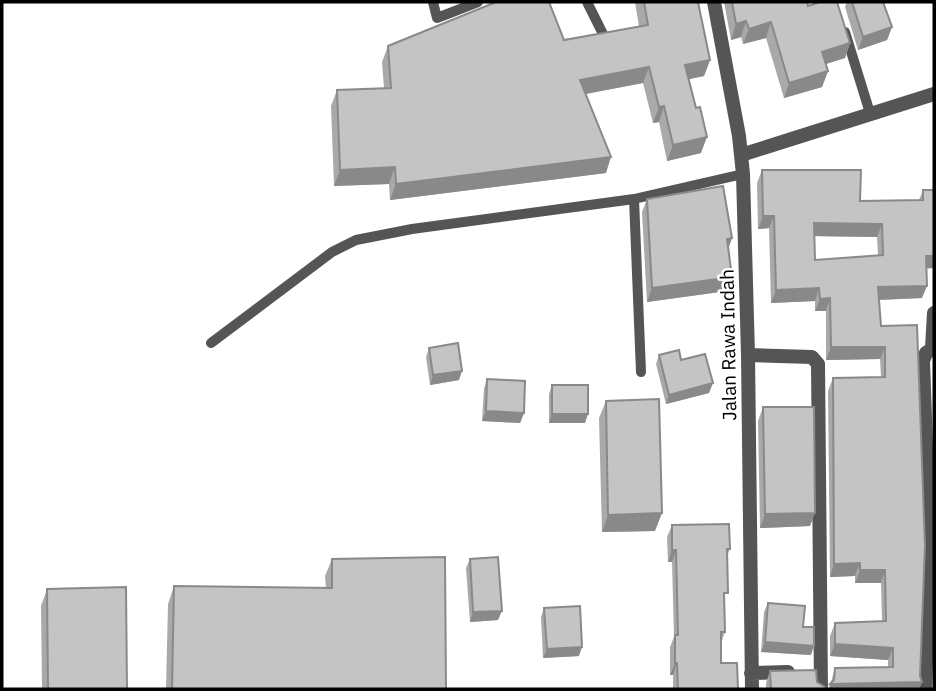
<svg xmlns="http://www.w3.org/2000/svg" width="936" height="691" font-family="'IBM Plex Sans',sans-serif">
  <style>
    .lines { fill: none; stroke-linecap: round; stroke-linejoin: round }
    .lane { stroke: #555; stroke-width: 10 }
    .street { stroke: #555; stroke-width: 14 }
    .wall { fill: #a9a9a9; fill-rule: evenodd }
    .shaded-wall { fill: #898989 }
    .building { fill: #c4c4c4; stroke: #898989; stroke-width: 2; fill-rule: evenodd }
    .labels { text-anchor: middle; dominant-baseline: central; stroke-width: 5; stroke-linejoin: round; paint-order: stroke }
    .street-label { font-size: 19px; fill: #000; stroke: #fff }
  </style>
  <rect width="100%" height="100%" fill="#fff"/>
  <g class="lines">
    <path class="lane" d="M433,2l4,16 41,-16
      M587,2l16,32
      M845,32l25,81
      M634,199l7,173
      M211,343l121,-91 24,-12 56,-11 222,-30 109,-25"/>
    <path class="street" d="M714,2l25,134 4,38 5,181 4,334
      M741,155l193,-61
      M932,348l2,-35
      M748,355l64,2 6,7 3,325
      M751,673l37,-1
      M925,689l5,-130 -7,-198 3,-8 8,-5"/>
  </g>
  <path class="wall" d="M635,2h63l12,58 -6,16 -15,3 12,74 -34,8 -8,-39 -6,1 -10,-40 -57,11 20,79 -216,27 -1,-16 -55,2 -3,-80 6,-16 47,-2 -2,-26 6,-16 176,-6 75,-13z
    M724,2h83l1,4 42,37 -5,15 -19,6 2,7 -6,16 -38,11 -18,-60 -23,6 -2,-7 -10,3z
    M847,2h36l9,25 -5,13 -29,10 -13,-43z
    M762,170l98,31 59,-1 4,-10 4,79 -5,29 -43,2 2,26 36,-1 3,351 2,6 -3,7h-90l6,-21 53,-1v-7l-58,-4v-20l5,-13 47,-2 -1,-38h-26v-7l-25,1 -2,-186 5,-13 48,-1 -1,-18 -54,1v-49h-11v-10l-44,2 -2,-75 -11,1 -1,-46zM814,236l63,1 1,19 -63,4z
    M647,199l85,39 -4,10 4,29 -5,14 -80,11 -5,-90z
    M429,348l30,32 -29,5 -4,-28z
    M659,355l22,5 28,33 -43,11 -10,-40z
    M934,360v47l-1,-43z
    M487,379l37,34 -4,10 -38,-2 2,-32z
    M552,385l33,38h-36v-29z
    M606,401l49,130 -53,1 -3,-114z
    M763,407l47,119 -50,2 -2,-107z
    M672,525l58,24 -3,7 -3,46 1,30 -4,11v20l17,26h-65v-14h-3v-28l4,-10 -2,-75h-4l-1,-25z
    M332,559l114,130h-280l2,-85 6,-18 152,2 -1,-12z
    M470,559l28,61 -28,2 -4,-54z
    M47,589l80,100h-85l-1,-83z
    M768,603l35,24 8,28 -50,-3 3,-40z
    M544,608l35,48 -36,2 -2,-41z
    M770,671l47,11 8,7h-59v-6z"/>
  <path class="shaded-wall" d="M746,21l-5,16 -10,3 5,-16z
    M771,22l-5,16 -23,6 6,-15z
    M892,27l-5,13 -29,10 5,-13z
    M850,43l-5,15 -29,9 6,-15z
    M710,60l-6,16 -24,5 5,-16z
    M649,67l-6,16 -69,13 6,-16z
    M828,71l-6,16 -38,11 5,-15z
    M664,106l-5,16 -6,1 6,-16z
    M707,137l-6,16 -34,8 6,-16z
    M611,157l-5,16 -216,27 6,-16z
    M395,167l-6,17 -55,2 6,-16z
    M763,216h11l-5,12 -11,1z
    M814,223l68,1 -5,13 -68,-1z
    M732,238l-5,14v-13z
    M926,256h8v12l-12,1z
    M732,277l-5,14 -80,11 5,-14z
    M927,286l-5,12 -48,2 4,-13z
    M819,288l-4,13 -44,2 5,-13z
    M830,298l-4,13h-11l5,-12z
    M831,347h54l-5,12 -54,1z
    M462,371l-3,9 -29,5 3,-10z
    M713,383l-4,10 -43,11 3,-9z
    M486,411l38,2 -4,10 -38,-2z
    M552,414h36l-3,9h-36z
    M662,513l-7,18 -53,1 6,-17z
    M815,513l-5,13 -50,2 5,-14z
    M672,550h4l-4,12h-4z
    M860,563l-5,13 -25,1 4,-13z
    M860,570h25l-4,13h-26z
    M502,611l-4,9 -28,2 3,-10z
    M765,642l49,4 -3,9 -50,-3z
    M835,644l58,4 -5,12 -58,-4z
    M582,647l-3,9 -36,2 4,-9z
    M675,663h2l-4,12h-3z
    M922,682l-3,7h-90l1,-5z"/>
  <path class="building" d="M496,2h53l15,38 84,-15 -4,-23h54l12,58 -25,5 11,43 4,-1 7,30 -34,8 -9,-39 -5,1 -10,-40 -69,13 31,77 -215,27 -1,-17 -55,3 -3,-80 54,-2 -3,-42z
    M732,2h75l1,4 12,-4h17l13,41 -28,9 6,19 -39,12 -18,-61 -22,7 -3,-8 -10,3z
    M852,2h31l9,25 -29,10z
    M762,170h99l-1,31 63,-1v-10h11v66h-8l1,30 -49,1 3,39 36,-1 8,221 -5,130 2,6 -92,2 4,-4 1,-12 58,-1v-19l-58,-4v-21l51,-2 -1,-51h-25v-7l-26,1 -1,-186 52,-1v-30h-54l-1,-49 -10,1 -1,-11 -43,2 -2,-74h-11zM814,223l68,1 1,31 -68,5z
    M723,186l9,52 -5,1 5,38 -80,11 -5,-89z
    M458,343l4,28 -29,4 -4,-27z
    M679,350l2,10 24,-6 8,29 -44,12 -10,-40z
    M487,379l38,2 -1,32 -38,-2z
    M552,385h36v29h-36z
    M659,399l3,114 -54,2 -2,-114z
    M763,407h51l1,106 -50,1z
    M729,524l1,25h-3l1,44h-4l1,39h-4v31h16l1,26h-60l-1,-26h-2v-28h3l-2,-85h-4v-25z
    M445,557l1,132h-274l2,-103 158,2v-29z
    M498,557l4,54 -29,1 -3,-53z
    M126,587l1,102h-79l-1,-100z
    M768,603l37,3 -2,21h11v19l-49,-4z
    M580,606l2,41 -35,2 -3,-41z
    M816,670l1,12 8,5v2h-54l-1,-18z"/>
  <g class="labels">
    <g class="street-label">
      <text transform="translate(728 345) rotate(-91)">Jalan Rawa Indah</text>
    </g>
  </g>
  <rect width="936" height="691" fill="none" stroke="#000000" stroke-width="7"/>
</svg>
